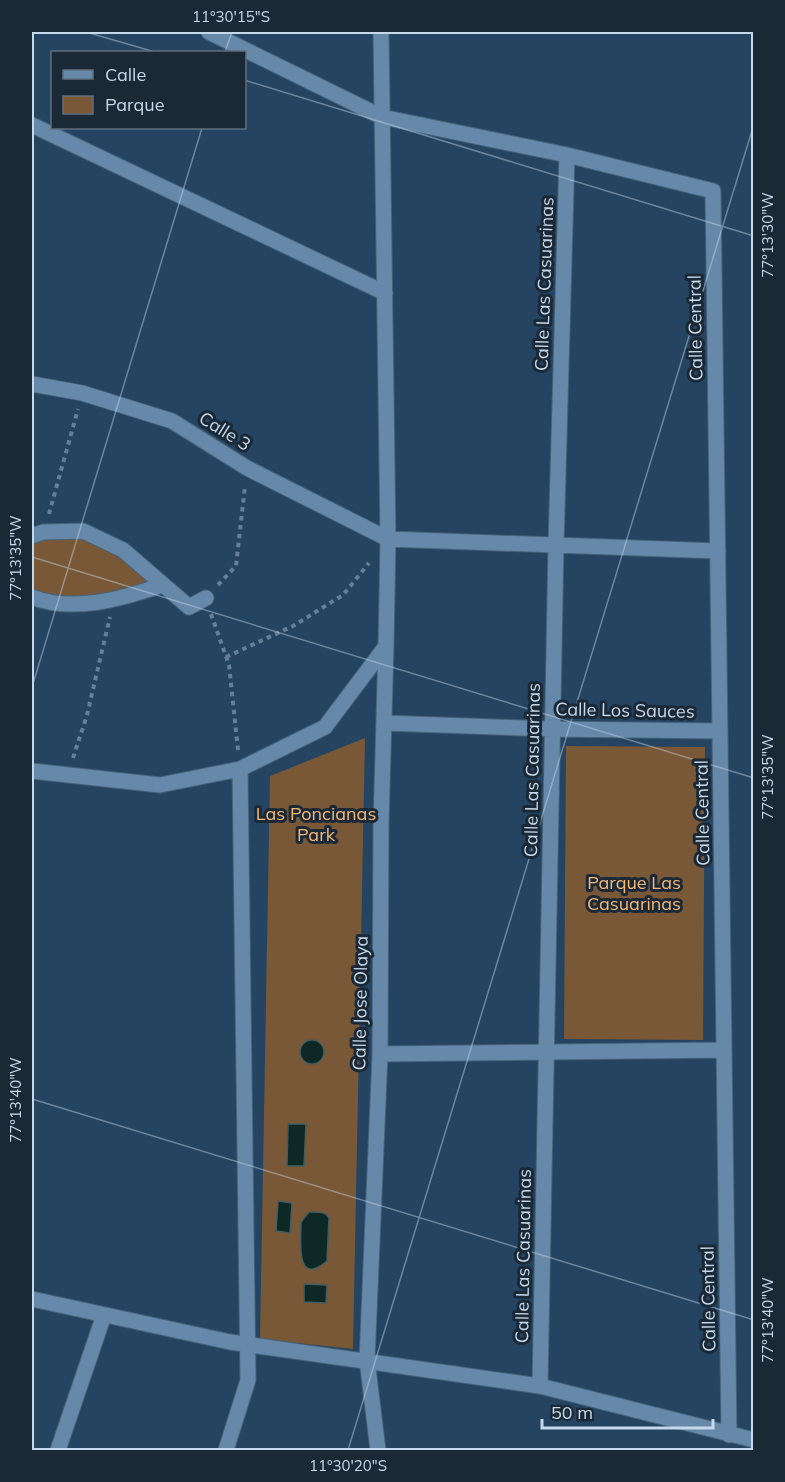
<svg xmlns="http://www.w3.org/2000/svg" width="785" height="1482" font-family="Mulish,sans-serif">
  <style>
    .green { fill: #785837 }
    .water { fill: #0e2826; stroke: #455d60; stroke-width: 1.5 }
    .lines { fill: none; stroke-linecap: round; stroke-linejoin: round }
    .minor-casing { stroke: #456279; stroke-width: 17 }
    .path { stroke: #647f97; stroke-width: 4; stroke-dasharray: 4.5 4.5; stroke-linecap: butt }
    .minor { stroke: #6789a9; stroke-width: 15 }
    .ticks { fill: none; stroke: #c6d8e9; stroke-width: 1.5; stroke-opacity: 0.45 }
    .labels { text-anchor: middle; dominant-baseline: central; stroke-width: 6; stroke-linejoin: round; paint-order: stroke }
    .street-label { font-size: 18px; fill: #c6d8e9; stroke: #1b2937 }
    .park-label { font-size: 18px; fill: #f7b874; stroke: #1b2937 }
    .neatline { fill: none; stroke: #c6d8e9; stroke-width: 2 }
    .ticks-label { font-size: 15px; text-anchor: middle; fill: #c6d8e9 }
  </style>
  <rect width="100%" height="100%" fill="#244461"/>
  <path class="green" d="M83,531l79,54 -36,12h-94v-61z
    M365,738l-12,611 -93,-10 10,-563z
    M566,746l139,1 -2,293 -139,-1z"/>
  <path class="water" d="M300 1052a12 12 0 1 1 24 0a12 12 0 1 1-24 0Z
    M288,1124h18l-2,42h-17z
    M278,1201l14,2 -2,30 -14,-2z
    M309,1212c8,0 16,-1 20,6l-2,43c-32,27 -26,-20 -26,-39z
    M304,1284l23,1 -1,18 -22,-1z"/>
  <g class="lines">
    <defs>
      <path id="minor" d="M209,32l173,85 185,38 146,36 16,1244
        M32,125l353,168
        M32,384l50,9 90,28 75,47 141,71 330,12
        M32,536l11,-4 40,-1 40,19 66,57 17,-9
        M32,597c40,16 90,2 130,-12
        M385,723l167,6 168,2
        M32,771l128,14 80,-16 85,-42 61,-81 2,-107 -7,-507
        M380,1054l344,-4
        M32,1299l198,43 310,44 214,54
        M540,1386l16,-841 11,-390
        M58,1450l46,-135
        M226,1450l22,-70 -8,-611
        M378,1450l-11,-90 13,-306 1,-230 5,-178"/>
    </defs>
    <use href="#minor" class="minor-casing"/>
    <path class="path" d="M49,514l29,-105
      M218,585l18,-19 9,-80
      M211,614l18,51 9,85
      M226,657l67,-31 50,-31 26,-32
      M73,758l14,-43 23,-98"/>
    <use href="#minor" class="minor"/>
  </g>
  <path class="ticks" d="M86,32l69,20M225,52l7,-20M244,80l510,156M32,557l722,221M32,687l170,-559M32,1099l722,221M348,1450l406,-1326"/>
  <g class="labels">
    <g class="street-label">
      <text transform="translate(544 284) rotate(-88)">Calle Las Casuarinas</text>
      <text transform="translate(695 328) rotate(-91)">Calle Central</text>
      <text transform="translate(225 431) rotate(32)">Calle 3</text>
      <text transform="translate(625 710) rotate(1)">Calle Los Sauces</text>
      <text transform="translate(532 770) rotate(-89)">Calle Las Casuarinas</text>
      <text transform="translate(702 813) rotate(-91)">Calle Central</text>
      <text transform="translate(360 1003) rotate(-89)">Calle Jose Olaya</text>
      <text transform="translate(523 1256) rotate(-89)">Calle Las Casuarinas</text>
      <text transform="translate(708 1299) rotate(-91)">Calle Central</text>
    </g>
    <g class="park-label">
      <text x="316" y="813">Las Poncianas<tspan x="316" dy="21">Park</tspan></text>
      <text x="634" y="882">Parque Las<tspan x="634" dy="21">Casuarinas</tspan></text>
    </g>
  </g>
  <rect width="785" height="1482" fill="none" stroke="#1b2937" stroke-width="66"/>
  <rect x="51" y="51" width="195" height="78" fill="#1b2937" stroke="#5f6f7e" stroke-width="1.5"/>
  <rect x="63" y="70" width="30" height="9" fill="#6789a9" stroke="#5f6f7e" stroke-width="1.5"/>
  <text x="105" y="81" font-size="18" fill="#c6d8e9">Calle</text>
  <rect x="63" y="96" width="30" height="18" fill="#785837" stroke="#5f6f7e" stroke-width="1.5"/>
  <text x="105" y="111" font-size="18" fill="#c6d8e9">Parque</text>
  <path d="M542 1419v9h171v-9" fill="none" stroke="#c6d8e9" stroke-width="3"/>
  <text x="551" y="1419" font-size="18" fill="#c6d8e9" stroke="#1b2937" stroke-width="4.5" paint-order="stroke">50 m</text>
  <rect x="33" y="33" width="719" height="1416" class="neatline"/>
  <g class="ticks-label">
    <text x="231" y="22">11°30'15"S</text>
    <text transform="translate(768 235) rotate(-90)" y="5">77°13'30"W</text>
    <text transform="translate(16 558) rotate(-90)" y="5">77°13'35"W</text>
    <text transform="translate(768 777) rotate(-90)" y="5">77°13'35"W</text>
    <text transform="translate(16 1100) rotate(-90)" y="5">77°13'40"W</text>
    <text transform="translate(768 1320) rotate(-90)" y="5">77°13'40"W</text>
    <text x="348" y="1471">11°30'20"S</text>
  </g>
</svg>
